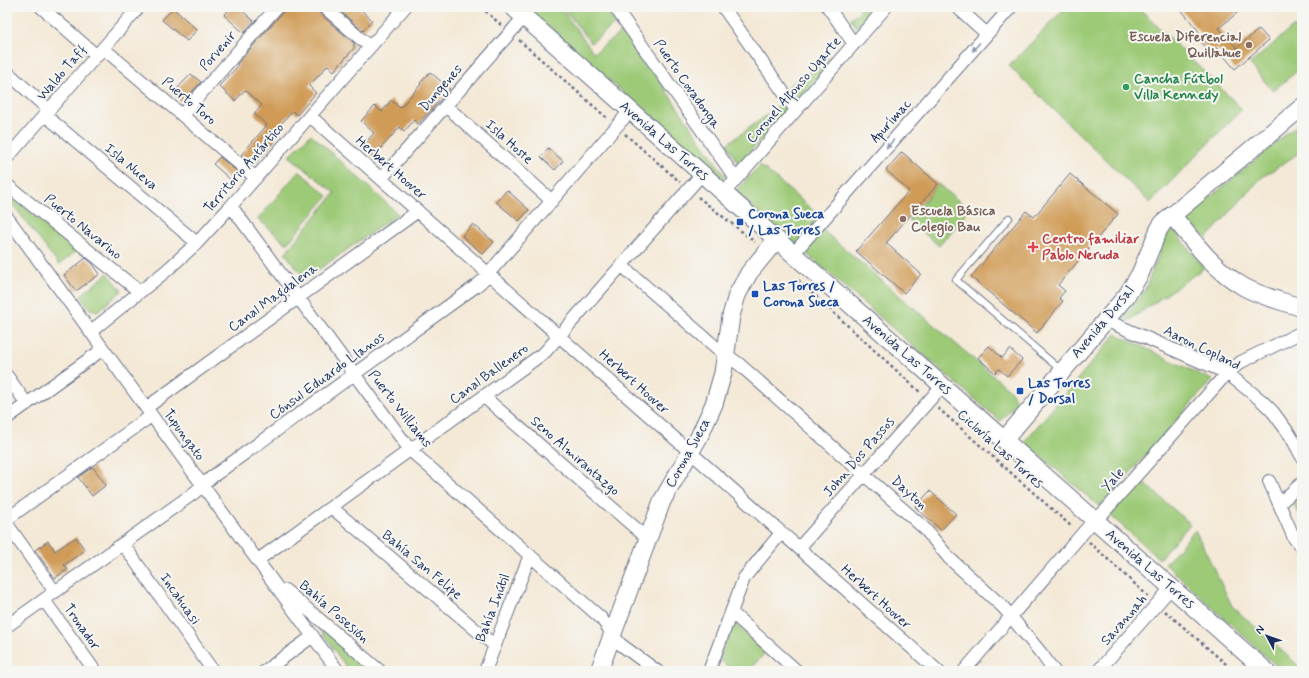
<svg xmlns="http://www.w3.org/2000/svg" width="1309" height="678" font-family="Mynerve,sans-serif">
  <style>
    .green { fill: #9dca77; stroke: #5c7c6a }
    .building { fill: #d09b56 }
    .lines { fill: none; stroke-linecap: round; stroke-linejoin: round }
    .lane-casing { stroke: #677088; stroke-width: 8 }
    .street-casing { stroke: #677088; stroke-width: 14 }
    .secondary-casing { stroke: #677088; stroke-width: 19 }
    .path { stroke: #677088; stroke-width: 2.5; stroke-dasharray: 3 3; stroke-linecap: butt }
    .lane { stroke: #fff; stroke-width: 6 }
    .street { stroke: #fff; stroke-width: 12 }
    .secondary { stroke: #fff; stroke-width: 17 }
    .oneway { fill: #8d97ae }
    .education-dot { fill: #8d6e63; stroke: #f6f6f2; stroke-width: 1.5 }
    .leisure-dot { fill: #2e9e5b; stroke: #f6f6f2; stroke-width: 1.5 }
    .transit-dot { fill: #1a4fb4; stroke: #f6f6f2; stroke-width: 1.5 }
    .health-dot { fill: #e0444e; stroke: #f6f6f2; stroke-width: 1.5 }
    .labels { text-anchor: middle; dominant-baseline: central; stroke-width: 4; stroke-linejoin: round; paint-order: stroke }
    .education-label { font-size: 14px; font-weight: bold; fill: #785e54; stroke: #f6f6f2; text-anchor: end }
    .street-label { font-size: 14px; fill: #1b2f5e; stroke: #f6f6f2 }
    .leisure-label { font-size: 14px; font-weight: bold; fill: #27864d; stroke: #f6f6f2; text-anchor: start }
    .transit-label { font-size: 14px; font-weight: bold; fill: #164399; stroke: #f6f6f2; text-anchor: start }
    .health-label { font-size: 14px; font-weight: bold; fill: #be3a42; stroke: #f6f6f2; text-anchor: start }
  </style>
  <rect width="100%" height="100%" fill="#f6f6f2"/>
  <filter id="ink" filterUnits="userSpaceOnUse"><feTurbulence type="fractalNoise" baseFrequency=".025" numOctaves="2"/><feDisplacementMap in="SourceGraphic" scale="8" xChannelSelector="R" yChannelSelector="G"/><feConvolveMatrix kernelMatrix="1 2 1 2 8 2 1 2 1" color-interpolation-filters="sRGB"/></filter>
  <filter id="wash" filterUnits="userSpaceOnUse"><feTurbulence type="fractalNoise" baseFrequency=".012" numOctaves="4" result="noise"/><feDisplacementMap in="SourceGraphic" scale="16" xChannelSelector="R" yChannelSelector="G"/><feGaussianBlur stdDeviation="0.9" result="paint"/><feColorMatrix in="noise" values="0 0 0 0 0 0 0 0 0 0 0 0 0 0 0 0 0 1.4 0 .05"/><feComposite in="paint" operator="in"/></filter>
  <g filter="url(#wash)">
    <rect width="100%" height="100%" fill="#f4e9d7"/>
    <path class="green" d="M526,7h34l34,46 30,-23 104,150 -2,3z
      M563,7h41l12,16 -25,20z
      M864,7h10l-18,21 -5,-10z
      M1066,7h72l104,102 -92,94 -141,-137z
      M1294,26l8,10v31l-29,24 -23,-27z
      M842,49l-44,50 -9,-13z
      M782,104l6,7 -50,53 -11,-20z
      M1302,121v30l-41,27 -56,62 -20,-22z
      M311,134l87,80 -93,65 -20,-26 50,-60 -46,-37z
      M760,165l56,48 10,20 185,158 6,12 -17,18 -265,-229z
      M299,171l29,25 -41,48 -29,-25z
      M938,184l32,26 -31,36 -30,-26z
      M7,193l71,57 -19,15 -52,-68z
      M1174,230l30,38 -76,53 -6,-3 22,-26 23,-58z
      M108,273l14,18 -24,20 -8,-2 -10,-13z
      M1116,334l96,46 -112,127 -76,-65z
      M1141,480l49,44 -31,35 -49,-44z
      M1302,493v26l-9,-16z
      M1195,530l37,76 70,63v2h-20l-117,-107z
      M733,622l33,30 -18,19h-16l-13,-12z
      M319,625l54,46h-24l-31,-44z"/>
    <g id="blocks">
      <path class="building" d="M232,7h6l16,14 -10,12 -20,-18z
        M285,7h32l2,6 35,30v5l-20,23 -6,-6 -19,21 7,7 -19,22 -4,-4 -11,12 -11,13 4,4 -19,22 -4,-3 -3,3 -8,-7 26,-30 -13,-11 8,-9 -17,-15 -10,11 -16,-15 19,-20 -1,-2 46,-52z
        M335,7h23l14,13 -9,11z
        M1179,7h65l-25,21 18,20 22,-19 10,11 -34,29 -18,-21 -6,5 -11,-12 4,-3z
        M173,8l24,22 -10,11 -25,-21z
        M430,72l20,17 -32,35 -4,-4 -10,12 -4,-5 -27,30 -11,-10 12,-14 -13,-12 14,-15 7,6 9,-12 9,8 21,-24 -1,-1z
        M191,74l10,8 -18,20 -10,-9z
        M548,148l15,13 -8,9 -14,-13z
        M902,152l36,32 -52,59 35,31 -17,19 -48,-42 53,-60 -23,-21z
        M220,157l19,16 -7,8 -19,-17z
        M1070,174l48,40 -60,71 7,6 -6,7 4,3 -26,32 -66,-56 55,-66 8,6z
        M507,190l22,20 -10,11 -23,-19z
        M473,224l21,18 -11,12 -21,-18z
        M86,258l6,5 8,11 -24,17 -12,-16z
        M989,346l13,12 8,-9 12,11 -15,16 -8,-7 -4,4 -17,-15z
        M93,467l13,18 -14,11 -14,-19z
        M930,491l26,23 -15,16 -26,-23z
        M76,537l9,13 -21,15 4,4 -13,9 -20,-28 13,-9 7,10z"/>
    </g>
  </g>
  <g filter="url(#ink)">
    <use href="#blocks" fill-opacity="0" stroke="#677088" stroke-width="1"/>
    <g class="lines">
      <defs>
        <path id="lane" d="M1009,218l-53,62 106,91"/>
        <path id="street" d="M41,7l56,49
          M324,7l46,40
          M615,7l121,172
          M723,7l73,103
          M828,7l26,37
          M957,7l30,27
          M103,48l153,130
          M7,72l42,38
          M446,106l106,95
          M45,115l152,128
          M182,115l95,-108
          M310,116l628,555
          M7,158l132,-151
          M381,179l143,-162
          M7,185l133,107
          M724,193l162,-186
          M231,206l179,244 191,168 19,26 37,27
          M7,217l331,454
          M793,254l218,-247
          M621,265l97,84 21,15 175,155 11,10 24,29 54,49 38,46 13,18
          M1105,320l122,53 35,28 11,11 17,23 12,22
          M90,332l76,-61 31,-28 34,-37 174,-199
          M7,376l20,28
          M483,396l164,142
          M146,408l272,-197
          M7,418l96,-69
          M1269,481l25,57 8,10
          M1280,503l22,-20
          M331,507l164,139
          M7,519l144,-103
          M7,524l48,68
          M123,544l90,127
          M799,548l143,-162
          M258,560l287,-208 157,-178
          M285,590l95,81
          M44,600l51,71
          M732,613l65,58
          M7,626l187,-133 18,-16 264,-191 5,-4 149,-171
          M265,671l48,-35
          M485,671l45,-116
          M709,671l35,-93 37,-45
          M964,671l130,-151 10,-8 123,-139 14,-11 61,-30
          M1098,671l73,-83"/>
        <path id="secondary" d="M513,7l753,664
          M1172,215c21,26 42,55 72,72 18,10 39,14 58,21
          M1004,440l123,-145 13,-21 19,-45 4,-6 139,-116
          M599,671l63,-170 37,-64 15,-33 9,-31 8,-57 6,-21 12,-22 27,-33"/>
      </defs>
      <use href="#lane" class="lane-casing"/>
      <use href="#street" class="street-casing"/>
      <use href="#secondary" class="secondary-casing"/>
      <path class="path" d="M481,7l20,18
        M519,40l89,79
        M625,134l55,48
        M698,197l57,45
        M798,280l123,113
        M938,408l134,119
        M1089,542l60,55
        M1165,611l69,60"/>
      <use href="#lane" class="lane"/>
      <use href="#street" class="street"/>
      <use href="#secondary" class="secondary"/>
    </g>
    <defs><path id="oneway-solid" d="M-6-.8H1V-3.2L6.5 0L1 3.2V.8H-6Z"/></defs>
    <g class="oneway">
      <use href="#oneway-solid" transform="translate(976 47) rotate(131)"/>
      <use href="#oneway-solid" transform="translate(890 144) rotate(132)"/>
    </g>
  </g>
  <g class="education-dot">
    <circle cx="1249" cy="45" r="4"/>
    <circle cx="903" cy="219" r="4"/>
  </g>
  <circle class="leisure-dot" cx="1126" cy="87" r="4"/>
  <g class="transit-dot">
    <rect x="736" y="218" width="8" height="8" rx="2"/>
    <rect x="751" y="290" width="8" height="8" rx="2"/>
    <rect x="1016" y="387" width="8" height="8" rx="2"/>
  </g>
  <path class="health-dot" d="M1031 241h4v4h4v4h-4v4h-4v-4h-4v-4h4z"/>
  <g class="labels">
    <g class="education-label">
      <text x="1241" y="37">Escuela Diferencial<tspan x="1241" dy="16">Quillahue</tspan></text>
      <text x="911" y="211" text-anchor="start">Escuela Básica<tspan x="911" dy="16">Colegio Bau</tspan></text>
    </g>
    <g class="street-label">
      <text transform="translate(218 51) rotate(-49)">Porvenir</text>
      <text transform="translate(62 73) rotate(-49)">Waldo Taff</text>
      <text transform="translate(687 84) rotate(55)">Puerto Covadonga</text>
      <text transform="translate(441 88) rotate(-49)">Dungenes</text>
      <text transform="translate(794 90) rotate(-49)">Coronel Alfonso Ugarte</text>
      <text transform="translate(189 101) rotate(40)">Puerto Toro</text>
      <text transform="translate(891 121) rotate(-48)">Apurímac</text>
      <text transform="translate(664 141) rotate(41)">Avenida Las Torres</text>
      <text transform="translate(509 142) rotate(42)">Isla Hoste</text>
      <text transform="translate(131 167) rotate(40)">Isla Nueva</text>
      <text transform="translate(244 168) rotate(-49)">Territorio Antártico</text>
      <text transform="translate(391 168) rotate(41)">Herbert Hoover</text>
      <text transform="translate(83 227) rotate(39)">Puerto Navarino</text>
      <text transform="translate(273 298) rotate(-36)">Canal Magdalena</text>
      <text transform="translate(1103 322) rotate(-50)">Avenida Dorsal</text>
      <text transform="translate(1202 348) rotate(26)">Aaron Copland</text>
      <text transform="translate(907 355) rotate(41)">Avenida Las Torres</text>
      <text transform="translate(489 374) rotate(-36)">Canal Ballenero</text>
      <text transform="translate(327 376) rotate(-36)">Cónsul Eduardo Llanos</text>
      <text transform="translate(634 382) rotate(42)">Herbert Hoover</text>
      <text transform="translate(400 409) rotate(52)">Puerto Williams</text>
      <text transform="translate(184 435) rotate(54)">Tupungato</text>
      <text transform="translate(1000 449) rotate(42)">Ciclovía Las Torres</text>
      <text transform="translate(688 453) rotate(-61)">Corona Sueca</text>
      <text transform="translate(575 456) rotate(41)">Seno Almirantazgo</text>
      <text transform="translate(859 457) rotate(-49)">John Dos Passos</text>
      <text transform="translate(1113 480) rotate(-49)">Yale</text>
      <text transform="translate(909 493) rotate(42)">Dayton</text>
      <text transform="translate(422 565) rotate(40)">Bahía San Felipe</text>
      <text transform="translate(1150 569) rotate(41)">Avenida Las Torres</text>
      <text transform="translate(876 597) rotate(42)">Herbert Hoover</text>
      <text transform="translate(180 599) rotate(55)">Incahuasi</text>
      <text transform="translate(493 608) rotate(-69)">Bahía Inútil</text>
      <text transform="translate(334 612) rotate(41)">Bahía Posesión</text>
      <text transform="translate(1124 620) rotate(-49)">Savannah</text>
      <text transform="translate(82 627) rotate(55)">Tronador</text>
    </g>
    <g class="leisure-label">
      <text x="1134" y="79">Cancha Fútbol<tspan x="1134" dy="16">Villa Kennedy</tspan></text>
    </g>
    <g class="transit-label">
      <text x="748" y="214">Corona Sueca<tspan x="748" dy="16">/ Las Torres</tspan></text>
      <text x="763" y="286">Las Torres /<tspan x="763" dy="16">Corona Sueca</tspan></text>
      <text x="1028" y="383">Las Torres<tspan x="1028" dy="16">/ Dorsal</tspan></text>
    </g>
    <g class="health-label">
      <text x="1042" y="239">Centro familiar<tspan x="1042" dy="16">Pablo Neruda</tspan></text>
    </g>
  </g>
  <rect width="1309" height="678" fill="none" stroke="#f6f6f2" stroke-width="24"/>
  <g transform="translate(1267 636) rotate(311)" stroke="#f6f6f2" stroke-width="3" paint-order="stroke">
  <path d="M0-3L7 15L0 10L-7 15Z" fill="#1b2f5e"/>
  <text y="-6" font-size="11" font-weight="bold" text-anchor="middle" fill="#1b2f5e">N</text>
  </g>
</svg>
